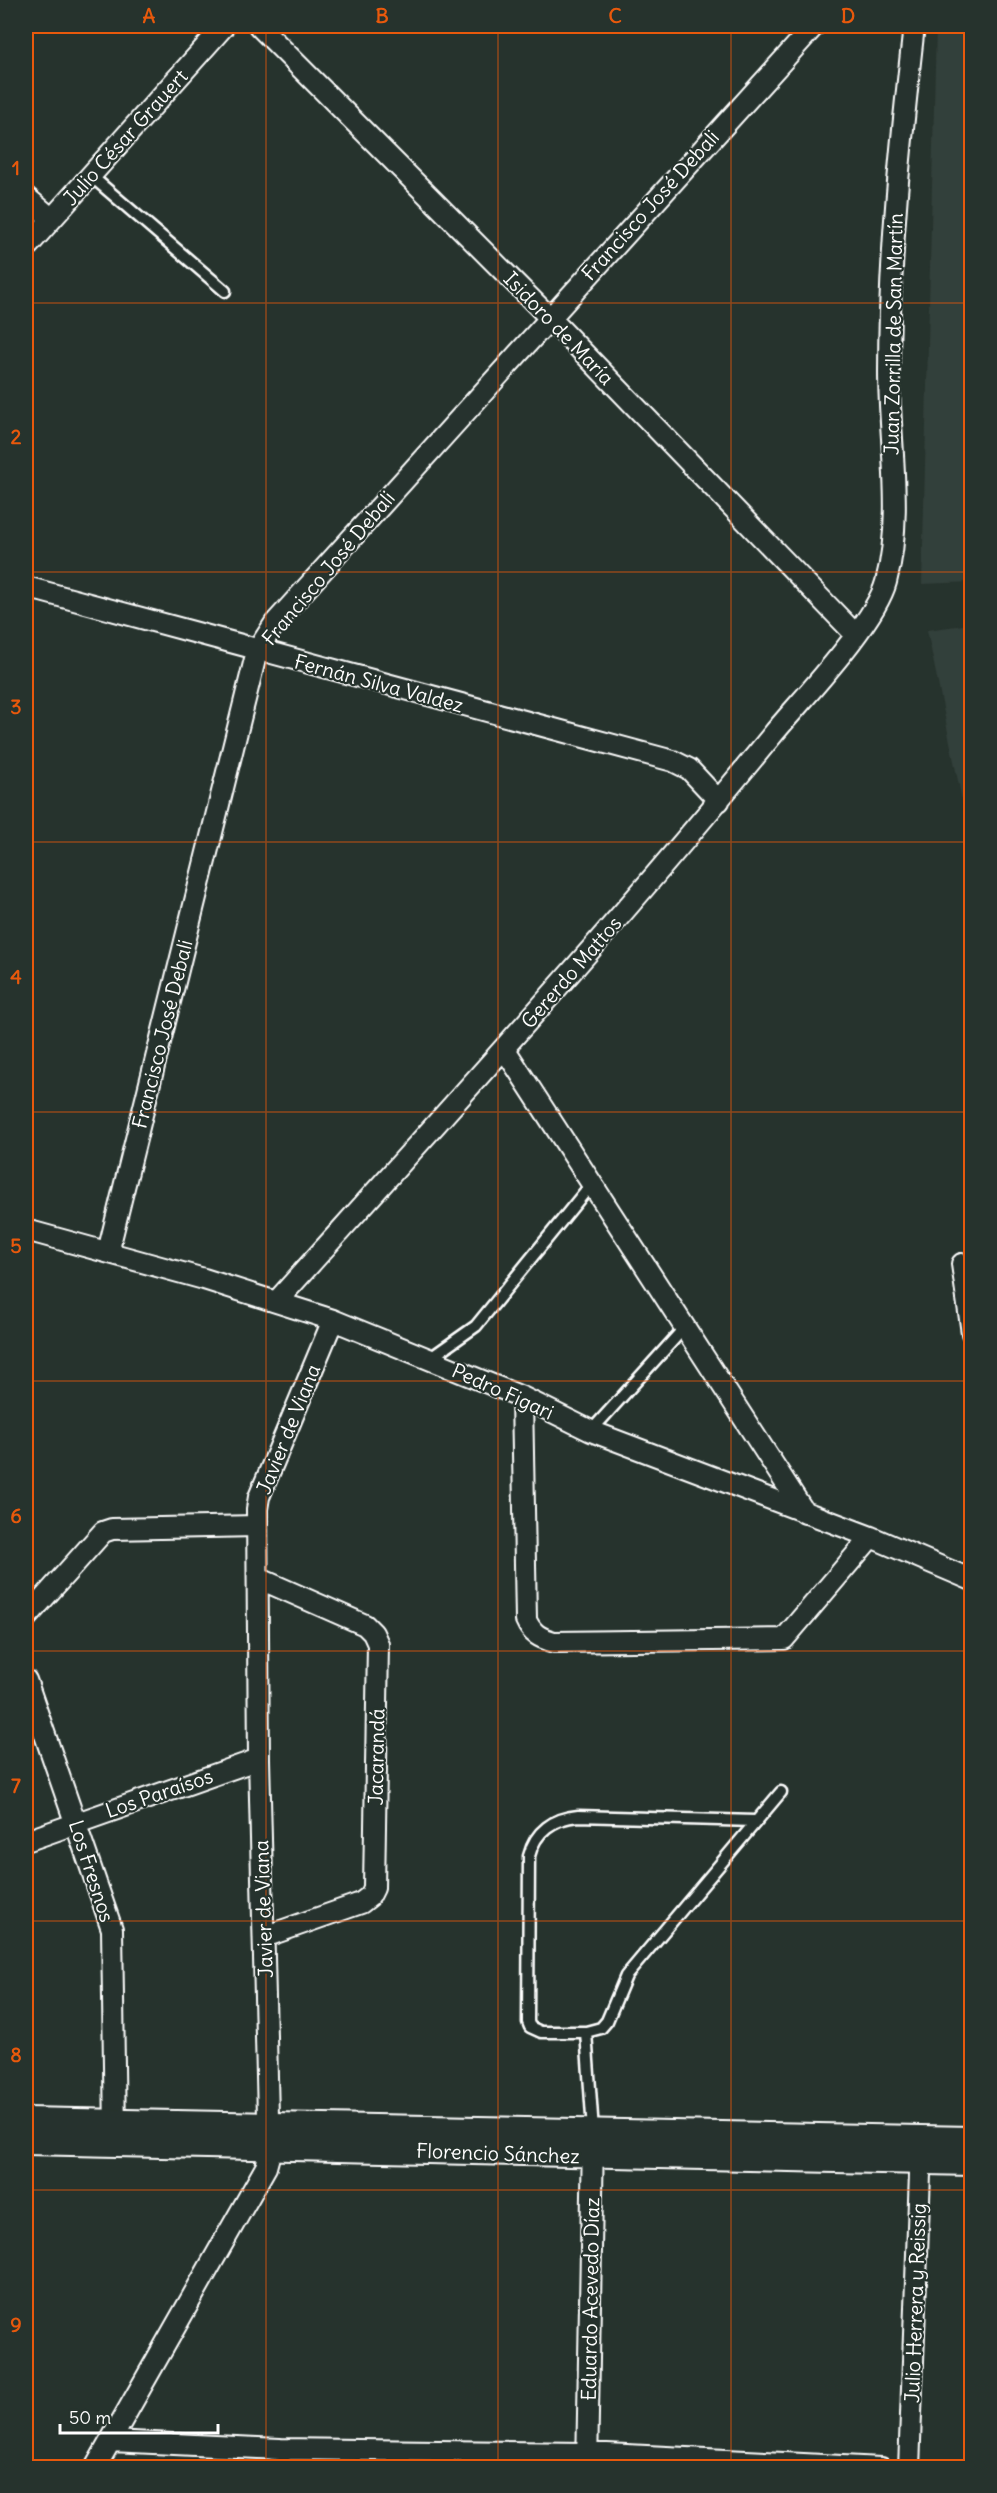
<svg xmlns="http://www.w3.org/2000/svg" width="997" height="2493" font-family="Delius,sans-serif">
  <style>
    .built { fill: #333f3a }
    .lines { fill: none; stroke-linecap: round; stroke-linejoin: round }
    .service-casing { stroke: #fff; stroke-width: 15 }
    .minor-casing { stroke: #fff; stroke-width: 24 }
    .tertiary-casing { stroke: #fff; stroke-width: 28 }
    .service { stroke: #26332d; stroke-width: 10 }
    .minor { stroke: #26332d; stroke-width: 20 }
    .tertiary { stroke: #26332d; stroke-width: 24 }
    .rail { stroke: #fff; stroke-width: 4.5; stroke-dasharray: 9 4.5; stroke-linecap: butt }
    .grid { fill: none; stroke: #e8590c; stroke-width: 1.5; stroke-opacity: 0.55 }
    .labels { text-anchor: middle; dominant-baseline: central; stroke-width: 4.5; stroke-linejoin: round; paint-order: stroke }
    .street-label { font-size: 20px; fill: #fff; stroke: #26332d }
    .neatline { fill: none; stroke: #e8590c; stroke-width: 2 }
    .grid-label { font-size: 20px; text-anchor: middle; font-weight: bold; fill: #e8590c }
  </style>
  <rect width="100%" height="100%" fill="#26332d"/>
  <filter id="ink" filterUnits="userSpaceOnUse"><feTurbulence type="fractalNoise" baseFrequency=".0167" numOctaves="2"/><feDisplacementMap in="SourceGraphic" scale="12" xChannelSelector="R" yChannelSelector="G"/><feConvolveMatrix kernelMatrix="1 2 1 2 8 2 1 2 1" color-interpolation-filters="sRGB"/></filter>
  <g filter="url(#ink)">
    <path class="built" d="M936,26h35l1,556 -50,2z
      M971,624h1l-1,220 -44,-214z"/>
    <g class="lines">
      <defs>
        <path id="service" d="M90,175l135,116
          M429,1359l47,-33 117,-144
          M591,1431l95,-105
          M755,1821l-177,-5c-24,2 -43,15 -49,40l-1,166 2,5 11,5h45l15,-4 6,-7 19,-45 155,-184
          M586,2032l7,99"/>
        <path id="minor" d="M259,26l290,291 306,317
          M26,197l26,22
          M26,248l198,-222
          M26,587l647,174 16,8 30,32
          M504,1048l301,465
          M26,1230l178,49 129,41 189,77 69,34 280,106 101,43
          M108,1252l149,-601 18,-28 539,-597
          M962,1264l10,69
          M277,1301c168,-187 338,-373 497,-568 29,-35 101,-110 112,-151 18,-67 3,-142 3,-210 0,-117 12,-231 25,-346
          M522,1397l4,223c6,14 14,18 28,22l230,-3 87,-102
          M258,1578l107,47 8,8 5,11 -4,244 -4,8 -9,7 -97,34
          M26,1618l77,-86 9,-3 145,-3
          M26,1680l86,249 3,205
          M26,1841l233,-82
          M111,2441l169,8 307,4 294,15
          M95,2468l171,-301 3,-11 -10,-397 -2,-250 2,-12 74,-177
          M279,2468l1,-19
          M587,2468l6,-328
          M909,2468l12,-321"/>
        <path id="tertiary" d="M26,2120l946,19
          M26,2142l946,21"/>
      </defs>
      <use href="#service" class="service-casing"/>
      <use href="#minor" class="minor-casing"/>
      <use href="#tertiary" class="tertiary-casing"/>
      <use href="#service" class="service"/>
      <use href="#minor" class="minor"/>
      <use href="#tertiary" class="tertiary"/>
      <path class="rail" d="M971,26l1,1"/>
    </g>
  </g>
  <path class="grid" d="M266,26v2442M498,26v2442M731,26v2442M26,303h946M26,572h946M26,842h946M26,1112h946M26,1381h946M26,1651h946M26,1921h946M26,2190h946"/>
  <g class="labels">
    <g class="street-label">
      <text transform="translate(125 137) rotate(-48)">Julio César Grauert</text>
      <text transform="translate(650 205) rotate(-48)">Francisco José Debali</text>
      <text transform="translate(559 328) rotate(46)">Isidoro de María</text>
      <text transform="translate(893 334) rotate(-89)">Juan Zorrilla de San Martín</text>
      <text transform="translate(328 568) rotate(-50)">Francisco José Debali</text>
      <text transform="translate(379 683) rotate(15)">Fernán Silva Valdez</text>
      <text transform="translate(571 972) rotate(-49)">Gererdo Mattos</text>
      <text transform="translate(162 1034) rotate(-76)">Francisco José Debali</text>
      <text transform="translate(503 1391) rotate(24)">Pedro Figari</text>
      <text transform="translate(288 1429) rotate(-68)">Javier de Viana</text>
      <text transform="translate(376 1757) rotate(-89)">Jacarandá</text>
      <text transform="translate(159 1793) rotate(-19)">Los Paraísos</text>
      <text transform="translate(92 1871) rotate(72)">Los Fresnos</text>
      <text transform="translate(263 1909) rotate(-92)">Javier de Viana</text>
      <text transform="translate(498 2153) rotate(2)">Florencio Sánchez</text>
      <text transform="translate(590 2299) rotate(-89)">Eduardo Acevedo Díaz</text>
      <text transform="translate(915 2303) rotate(-88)">Julio Herrera y Reissig</text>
    </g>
  </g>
  <rect width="997" height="2493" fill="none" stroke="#26332d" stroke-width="66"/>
  <path d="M60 2424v9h158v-9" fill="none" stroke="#ffffff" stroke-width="3"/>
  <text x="69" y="2424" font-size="18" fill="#ffffff" stroke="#26332d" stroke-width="4.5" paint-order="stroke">50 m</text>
  <rect x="33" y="33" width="931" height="2427" class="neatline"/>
  <g class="grid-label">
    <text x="149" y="23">A</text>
    <text x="382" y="23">B</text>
    <text x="615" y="23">C</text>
    <text x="848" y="23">D</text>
    <text x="16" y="175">1</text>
    <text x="16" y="444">2</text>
    <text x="16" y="714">3</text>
    <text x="16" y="984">4</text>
    <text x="16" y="1253">5</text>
    <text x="16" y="1523">6</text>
    <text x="16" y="1793">7</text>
    <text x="16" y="2062">8</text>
    <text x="16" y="2332">9</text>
  </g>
</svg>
